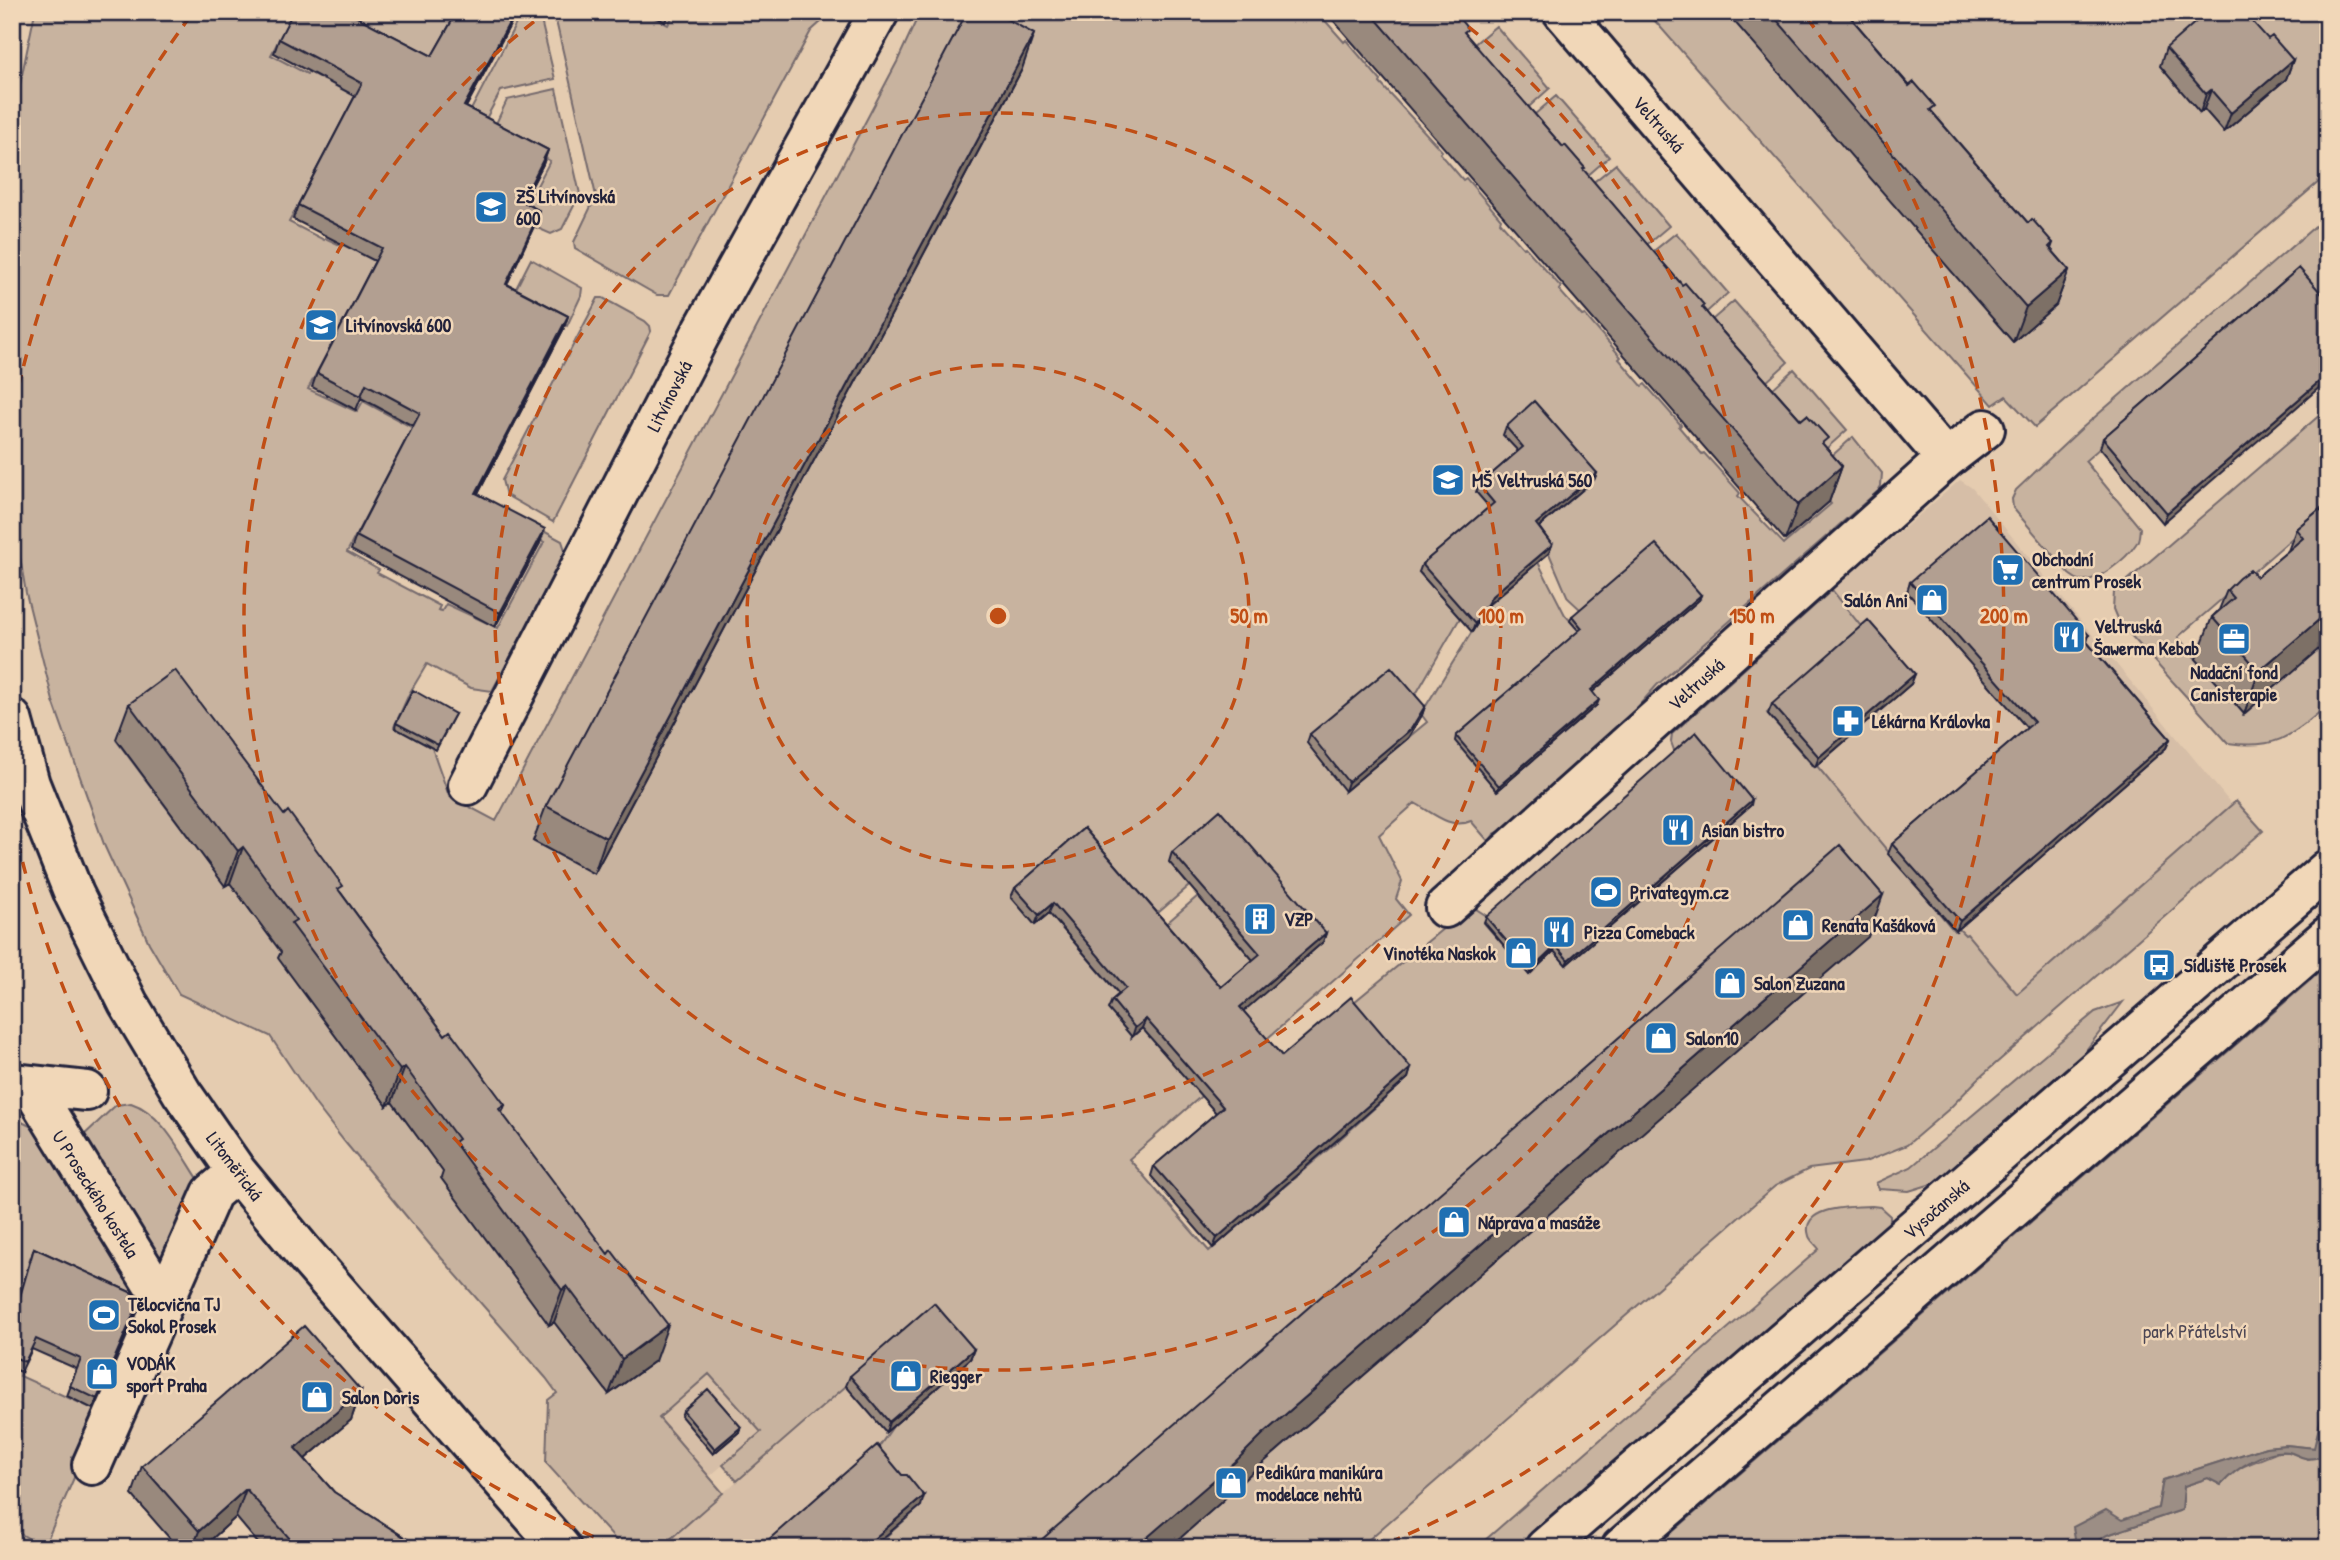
<svg xmlns="http://www.w3.org/2000/svg" width="2340" height="1560" font-family="'Patrick Hand',sans-serif">
  <style>
    .built { fill: #d6bea7 }
    .green { fill: #c8b39f; stroke: #756a6d; stroke-width: 2; fill-rule: evenodd }
    .water { fill: #9c8e85; stroke: #6b6367; stroke-width: 2 }
    .lines { fill: none; stroke-linecap: round; stroke-linejoin: round }
    .minor-casing { stroke: #22223b; stroke-width: 44 }
    .major-casing { stroke: #22223b; stroke-width: 44 }
    .minor { stroke: #f1d7b8; stroke-width: 38 }
    .major { stroke: #f1d7b8; stroke-width: 38 }
    .wall { fill: #99897d; stroke: #22223b; stroke-width: 2 }
    .shaded-wall { fill: #7d6f66; stroke: #22223b; stroke-width: 2 }
    .building { fill: #b29f91; stroke: #22223b; stroke-width: 2 }
    .ring { fill: none; stroke: #c04e15; stroke-width: 3.5; stroke-dasharray: 12 9 }
    .labels { text-anchor: middle; dominant-baseline: central; stroke-width: 5; stroke-linejoin: round; paint-order: stroke }
    .street-label { font-size: 19px; fill: #22223b; stroke: #f1d7b8 }
    .poi-label { font-size: 19px; font-weight: bold; fill: #22223b; stroke: #f1d7b8; text-anchor: start }
    .park-label { font-size: 19px; fill: #4c4654; stroke: #f1d7b8 }
    .centre { fill: #c04e15; stroke: #f1d7b8; stroke-width: 3.5 }
    .ring-label { font-size: 21px; text-anchor: middle; font-weight: bold; fill: #c04e15; stroke: #f1d7b8; stroke-width: 5; stroke-linejoin: round; paint-order: stroke }
  </style>
  <rect width="100%" height="100%" fill="#e5ccb0"/>
  <filter id="ink" filterUnits="userSpaceOnUse"><feTurbulence type="fractalNoise" baseFrequency=".0143" numOctaves="2"/><feDisplacementMap in="SourceGraphic" scale="14" xChannelSelector="R" yChannelSelector="G"/><feConvolveMatrix kernelMatrix="1 2 1 2 8 2 1 2 1" color-interpolation-filters="sRGB"/></filter>
  <g filter="url(#ink)">
    <path class="built" d="M1960,480l12,8 260,317 -215,189 -62,-63 -138,-165 -3,2 -48,-55 96,-84 -30,-39z
      M930,1313l41,45 -50,148 -48,42h-213z
      M710,1374l51,58 -51,44 -51,-58z"/>
    <path class="green" d="M35,12h258l-22,43 36,19 2,-2 15,8 38,6 -73,136 35,18 1,-2 17,8 7,-13 31,20 -72,136 49,23 6,-11 80,43 -30,28 -19,-10 -47,90 32,18 -2,3 63,33 -2,4 4,1 4,-7 52,24 46,-86 -112,-59 11,-6 119,64 4,12 -74,138 -21,-3 -44,-24 -18,30 -15,33 38,21 17,48 47,25 401,-759 23,-50h402l-1,4 23,26 2,-2 35,41 -1,2 62,68 -2,2 23,27 3,-2 35,41 -1,3 23,26 2,-1 36,40 -2,3 23,26 3,-1 36,42 -2,2 23,27 3,-2 36,41 -2,2 23,27 2,-1 36,40 -2,3 46,48 47,-40 -19,-23 5,-12 36,-32 29,36 -1,13 -3,5 -221,194 -22,25v3l-132,117 -9,4 -5,8 -18,-21c-21,9 -38,-8 -56,-18l-36,32 23,46 -6,18 13,16 -280,244 80,92 129,-110 70,-63 -60,-71 119,-98h9l14,9 -6,5 29,33 -3,3 4,5 4,-2 11,12 25,-23 13,13 108,-211 -4,-11 1,-8 160,-144 31,39 -96,84 47,54 3,-1 137,165 4,-3 7,7 2,-1 50,60 219,-193 27,30 -285,248 -29,30 -42,36 -42,17 -56,7 -34,17 -416,362h-193l53,-44 29,-28 305,-266 -489,338h-191l48,-42 -47,-52 20,-29 77,-67 -41,-45 -193,168 -14,-16 38,-33 -52,-58 -50,44 64,75 -63,55h-37l-77,-85 2,-63 9,-7 -11,-15 -115,-132 -87,-105 -28,-36 -46,-69 -91,-42 -30,-51 -44,-96 -52,-146 -27,-108 -14,-83v-375l7,-46zM1521,454l13,77 14,20 20,47 14,13 117,-11 -81,70 -32,21 16,-34 -37,-42 -27,-53 -49,42 -68,110 6,8 -82,68 64,-90 7,-6 44,-76 -41,-46 72,-62zM722,632l-128,241 -60,-31 -1,-1zM116,740l538,621 -45,33 -55,-72 -5,3 -103,-150 -54,-73 -5,3 -108,-146 4,-4 -53,-72 -5,3zM1081,837l70,82 38,-33 -20,-25 105,123 -76,-88 -38,33 -9,91 -19,17 -10,-39 -73,-85 -14,11z
      M359,12h99l-31,57 -76,-41z
      M522,12h17l16,67 -54,12 -26,48 -15,-8z
      M554,12h89l25,13 7,-13h157l-21,19 -142,264h-12l-82,-47 -1,-6 22,-46z
      M1647,12h681v162l-293,253 -29,-31 -13,9zM2221,13l3,118 -20,-22 -4,4z
      M1496,26l54,62 -38,34 -53,-65z
      M556,89l24,105 -18,35 -11,5 -16,-7 3,-5 -16,-8 28,-53 -50,-28 -14,12 21,-45z
      M1556,96l53,61 -38,33 -51,-63z
      M1616,164l53,62 -38,32 -52,-64z
      M2328,215v100l-33,-37 -210,183 55,67c-1,6 0,11 -4,16 -9,14 -39,40 -57,36 -4,-1 -7,-4 -10,-6l-56,-66 -1,-9 4,-9 65,-61z
      M1676,233l52,60 -38,34 -51,-64z
      M531,259l51,29 -1,8 -14,30 -49,-25 -14,11z
      M598,298h5l42,23 5,5 1,5 -98,191 -47,-27 -4,-15z
      M1734,301l54,61 -37,34 -53,-64z
      M1794,369l53,61 -38,34 -50,-63z
      M2328,408v99l-150,130 18,22 132,-28v74c-36,30 -50,45 -100,38l-110,-122 -5,-12 1,-17z
      M2328,965v453h-7l-6,30 -29,-3 -20,2 -103,33 -5,28 -83,30 -11,10h-410z
      M2123,1002l-47,61 -138,119 -29,9 -30,-2 -3,-6 35,-16 184,-155z
      M131,1103c32,10 52,54 70,80l-28,69 -19,7 -73,-121 35,-33z
      M12,1117l30,15 104,179 -116,-53 -11,43 -7,15z
      M1872,1206l8,1 10,9v8l-372,324h-42l343,-299c-3,-4 -9,-9 -10,-13 -10,-31 46,-29 63,-30z
      M12,1367l9,5 -1,4 82,37 -58,134 -32,-18z
      M2278,1452h11l19,7 18,-3 2,-4v96h-243l22,-13 75,-25 2,-24 24,-8 13,7 13,-15z"/>
    <path class="water" d="M2321,1418h7l-2,38c-7,1 -15,4 -21,2 -6,-1 -11,-5 -16,-6 -23,-4 -54,17 -68,33l-13,-7 -24,8 -2,24 -75,25 -22,13h-21l11,-10 -2,-11 33,-17 16,10 36,-12 5,-28 103,-33 20,-2 28,3z"/>
    <g class="lines">
      <defs>
        <path id="minor" d="M1563,12l383,447
          M12,719l18,65 44,110 54,109 54,90 55,79 66,80 258,296
          M468,785l232,-450 179,-323
          M1445,908l501,-449 39,-30
          M12,1083l75,8
          M30,1085l133,216
          M92,1465l120,-272 25,-21"/>
        <path id="major" d="M1545,1548l783,-679
          M1621,1548l707,-612"/>
      </defs>
      <use href="#minor" class="minor-casing"/>
      <use href="#major" class="major-casing"/>
      <use href="#minor" class="minor"/>
      <use href="#major" class="major"/>
    </g>
    <path class="wall" d="M457,12h60l-51,95 82,43 -5,14 -20,38 17,9 -5,13 -28,60 61,32 -5,14 -85,164 62,49 -45,84 -144,-77 5,-14 57,-110 -52,-28 -5,12 -44,-23 5,-14 58,-112 -82,-42 5,-14 57,-109 -81,-43 5,-14 72,-25 81,42z
      M648,12h22l-5,10z
      M1326,12h128l12,23 255,295 121,136 -13,36 -44,38z
      M1726,12h120l182,211 25,20 -2,6 18,21 -13,35 -43,37z
      M2268,39l25,21 -7,19 -62,53 -20,-23 -4,4 -40,-47 6,-18z
      M1022,69l-428,805 -61,-33 13,-35z
      M2299,268l-136,255 -63,-75 3,-10z
      M1506,427l91,46 -3,7 -55,47 13,18 -3,8 -60,51 -17,28 -53,-60 3,-8 67,-57 -13,-15 3,-7 39,-34 -15,-16z
      M2320,509l-76,205 -48,-55 16,-42 7,-7 8,-20 30,-13 31,-26 8,-22z
      M1910,582l179,53 -2,7 83,97 -4,9 -210,183 -68,-77 4,-10 135,-116 -120,-136z
      M1701,595l-2,5 -107,92 5,13 -100,86 -42,-50 1,-5 123,-105 -9,-10 2,-5z
      M1915,674l-4,10 -96,83 -47,-53 4,-10z
      M129,704l212,189 104,142 60,70 -3,8 153,248 -46,33 -55,-72 -5,3 -108,-147 2,-6 -51,-70 -5,4 -109,-148 3,-6 -51,-69 -5,3 -109,-147z
      M1425,706l-3,9 -14,23 -63,53 -38,-48 3,-9z
      M455,714l-19,36 -41,-22 1,-5z
      M1751,805l-185,160 -12,-14 -25,24 -45,-53 2,-5z
      M1084,828l137,159 32,-27 -84,-98 3,-10 154,81 -3,9 -80,69 39,45 129,12 -3,10 -195,170 -62,-72 3,-10 62,-53 -74,-85 -10,9 -24,-28 4,-9 7,-6 -70,-81 -14,12 -24,-28 4,-9z
      M34,1248l107,49 -48,112 -26,-13 10,-27 -45,-20 -11,23 -9,-4v-50l4,-9z
      M974,1349l-4,10 -84,73 -40,-46 4,-10z
      M361,1391l-10,29 -46,39 29,33 87,56h-159l-26,-31 -34,31h-24l-46,-53 10,-29z
      M683,1411l56,21 -26,22 -32,-38z"/>
    <path class="shaded-wall" d="M515,12h2l-58,108 5,-14z
      M1034,34l-12,35 -428,805 12,-36z
      M2293,60l-7,19 -62,53 7,-19z
      M2211,90l-7,19 -4,4 6,-19z
      M548,150l-5,14 -26,51 5,-14z
      M540,211l-5,13 -34,73 5,-13z
      M2069,270l-13,35 -43,37 13,-35z
      M568,316l-5,14 -92,177 5,-14z
      M2328,374v6l-165,143 4,-10z
      M1842,466l-13,36 -44,38 13,-35z
      M1597,473l-3,7 -60,51 2,-7z
      M545,529l-5,14 -45,84 5,-14z
      M1552,545l-3,8 -60,51 -17,28 3,-8 17,-28z
      M1701,595l-2,5 -110,95 2,-5z
      M2328,612v29l-84,73 15,-43z
      M1915,674l-4,10 -96,83 4,-10z
      M1599,700l-2,5 -100,86 2,-5z
      M1425,706l-3,9 -14,23 -63,53 3,-9z
      M2170,739l-4,9 -210,183 4,-10z
      M1752,800l-1,5 -185,160 2,-5z
      M243,847l-13,36 -5,3 13,-35z
      M1883,895l-15,42 -620,539 -29,28 -50,44h-34l128,-114z
      M1053,903l-4,10 -14,12 4,-10z
      M1326,933l-3,9 -86,75 3,-10z
      M1556,946l-2,5 -25,24 2,-5z
      M1146,1019l-4,9 -10,9 3,-9z
      M405,1067l-13,35 -5,4 13,-36z
      M1411,1068l-3,10 -195,170 4,-10z
      M567,1286l-13,36 -5,3 13,-35z
      M141,1297l-3,10 -45,102 4,-10z
      M668,1325l-13,36 -46,33 13,-35z
      M974,1349l-4,10 -84,73 3,-10z
      M361,1391l-10,29 -66,56 10,-28z
      M741,1427l-2,5 -26,22 2,-5z
      M246,1489l-10,28 -34,31h-9l6,-17z
      M924,1496l-3,10 -50,42h-8z"/>
    <path class="building" d="M293,12h57l-1,1 83,43 25,-44h58l-51,94 84,44 -26,51 18,10 -34,73 62,32 -92,177 69,36 -45,84 -144,-77 64,-123 -54,-29 -5,12 -44,-23 65,-125 -84,-43 64,-122 -83,-44z
      M967,12h27l40,22 -428,804 -60,-32z
      M1370,12h84l14,17 -4,3 99,115 2,-2 20,23 -2,1 99,116 3,-2 19,22 -2,2 19,23 80,90 6,-5 21,23 -6,5 20,23 -44,39z
      M1770,12h76l63,74 5,-4 21,24 -5,4 98,113 4,-4 21,24 -4,4 20,23 -43,37z
      M2207,12h37l24,27 4,-3 21,24 -62,53 -20,-23 -5,4 -40,-46z
      M2299,268l29,33v73l-161,139 -64,-75z
      M1534,401l63,72 -61,51 16,21 -60,51 -17,28 -53,-60 72,-61 -15,-18 44,-38 -17,-20z
      M2320,509l6,8 2,-1v96l-69,59 -47,-54 22,-19 -7,-8 12,-12 11,-8 7,7 46,-39 -7,-9z
      M1987,516l102,119 -5,4 86,100 -210,182 -68,-77 142,-122 -124,-140z
      M1656,544l45,51 -110,95 8,10 -100,86 -43,-50 126,-108 -10,-12z
      M1868,620l47,54 -96,83 -47,-53z
      M1391,667l34,39 -14,23 -63,53 -38,-48z
      M175,670l109,145 4,-4 55,75 -5,3 107,146 5,-4 55,74 -6,4 109,145 3,-4 57,75 -46,34 -55,-73 -5,4 -108,-148 4,-3 -53,-72 -5,3 -109,-147 5,-3 -53,-73 -5,4 -109,-147z
      M413,690l42,24 -17,31 -42,-22z
      M1696,732l56,68 -184,160 -12,-14 -25,24 -45,-53z
      M1220,810l106,123 -86,74 42,49 69,-59 60,71 -194,170 -63,-72 69,-59 -77,-88 -11,9 -23,-28 14,-12 -73,-85 -14,12 -24,-27 69,-60 137,159 39,-33 -88,-102z
      M1840,845l43,50 -620,539 -28,28 -100,86h-103z
      M34,1248l107,49 -44,102 -27,-13 11,-27 -45,-20 -11,23 -13,-6v-38l6,-14z
      M934,1303l40,46 -85,73 -39,-46z
      M304,1326l57,65 -66,57 39,44 87,56h-123l-52,-59 -47,42 -57,-65z
      M708,1389l33,38 -26,22 -32,-38z
      M877,1445l25,30h5l17,21 -61,52h-104z"/>
  </g>
  <g class="ring">
    <circle cx="998" cy="616" r="251"/>
    <circle cx="998" cy="616" r="503"/>
    <path d="M1452 14A754 754 0 1 1 544 14"/>
    <path d="M613 1545A1006 1006 0 0 1 14 825M14 407A1006 1006 0 0 1 189 18M1807 18A1006 1006 0 0 1 1383 1545"/>
  </g>
  <defs>
    <symbol id="school-square" viewBox="-11 -11 22 22"><rect x="-9" y="-9" width="18" height="18" rx="4" fill="#1f6fb2" stroke="#f1d7b8"/><path d="M0-5L7-2L0 1L-7-2ZM-4 1L0 2.5L4 1V4Q0 6-4 4Z" fill="#fff"/></symbol>
    <symbol id="supermarket-square" viewBox="-11 -11 22 22"><rect x="-9" y="-9" width="18" height="18" rx="4" fill="#1f6fb2" stroke="#f1d7b8"/><path d="M-6-5.5h2.5l.6 2H6L4.5 2H-2.5L-4.4-4H-6ZM-1.5 3.2a1.3 1.3 0 1 0 .1 0ZM3 3.2a1.3 1.3 0 1 0 .1 0Z" fill="#fff"/></symbol>
    <symbol id="shop-square" viewBox="-11 -11 22 22"><rect x="-9" y="-9" width="18" height="18" rx="4" fill="#1f6fb2" stroke="#f1d7b8"/><path d="M-5-2.5h2.3a2.7 3.5 0 0 1 5.4 0H5L5.5 6h-11ZM-1.5-2.5h3a1.5 2.3 0 0 0-3 0Z" fill="#fff"/></symbol>
    <symbol id="restaurant-square" viewBox="-11 -11 22 22"><rect x="-9" y="-9" width="18" height="18" rx="4" fill="#1f6fb2" stroke="#f1d7b8"/><path d="M-5-6h1v4h1v-4h1v4h1v-4h1v5L-1.5 .5V6h-2V.5L-5-1ZM5-6V6H3V1.5H1.5Q1.5-4 5-6Z" fill="#fff"/></symbol>
    <symbol id="office-square" viewBox="-11 -11 22 22"><rect x="-9" y="-9" width="18" height="18" rx="4" fill="#1f6fb2" stroke="#f1d7b8"/><path d="M-6-3h4V-5.5h4V-3h4V5H-6ZM-1-4.5V-3h2v-1.5ZM-6 0V1H6V0Z" fill="#fff"/></symbol>
    <symbol id="pharmacy-square" viewBox="-11 -11 22 22"><rect x="-9" y="-9" width="18" height="18" rx="4" fill="#1f6fb2" stroke="#f1d7b8"/><path d="M-2-6h4v4h4v4h-4v4h-4v-4h-4v-4h4Z" fill="#fff"/></symbol>
    <symbol id="stadium-square" viewBox="-11 -11 22 22"><rect x="-9" y="-9" width="18" height="18" rx="4" fill="#1f6fb2" stroke="#f1d7b8"/><path d="M0-5a6.5 5 0 1 0 0 10a6.5 5 0 1 0 0-10ZM-3.5-1.8h7v3.6h-7Z" fill="#fff"/></symbol>
    <symbol id="building-square" viewBox="-11 -11 22 22"><rect x="-9" y="-9" width="18" height="18" rx="4" fill="#1f6fb2" stroke="#f1d7b8"/><path d="M-4-6H4V6H1V3H-1V6H-4ZM-2.5-4.3h1.7v1.8h-1.7ZM.8-4.3h1.7v1.8H.8ZM-2.5-1h1.7V.8h-1.7ZM.8-1h1.7V.8H.8Z" fill="#fff"/></symbol>
    <symbol id="bus-square" viewBox="-11 -11 22 22"><rect x="-9" y="-9" width="18" height="18" rx="4" fill="#1f6fb2" stroke="#f1d7b8"/><path d="M-5-6H5V4H4V6H2V4H-2V6H-4V4H-5ZM-3.5-4V0h7V-4ZM-3.5 1.2v1.5H-2V1.2ZM2 1.2v1.5H3.5V1.2Z" fill="#fff"/></symbol>
  </defs>
  <g fill-rule="evenodd">
    <use href="#school-square" x="472" y="188" width="38" height="38"/>
    <use href="#school-square" x="302" y="306" width="38" height="38"/>
    <use href="#school-square" x="1429" y="461" width="38" height="38"/>
    <use href="#supermarket-square" x="1989" y="551" width="38" height="38"/>
    <use href="#shop-square" x="1913" y="581" width="38" height="38"/>
    <use href="#restaurant-square" x="2050" y="618" width="38" height="38"/>
    <use href="#office-square" x="2215" y="620" width="38" height="38"/>
    <use href="#pharmacy-square" x="1829" y="702" width="38" height="38"/>
    <use href="#restaurant-square" x="1659" y="811" width="38" height="38"/>
    <use href="#stadium-square" x="1587" y="873" width="38" height="38"/>
    <use href="#building-square" x="1241" y="900" width="38" height="38"/>
    <use href="#shop-square" x="1779" y="906" width="38" height="38"/>
    <use href="#restaurant-square" x="1540" y="913" width="38" height="38"/>
    <use href="#shop-square" x="1502" y="934" width="38" height="38"/>
    <use href="#bus-square" x="2140" y="946" width="38" height="38"/>
    <use href="#shop-square" x="1711" y="964" width="38" height="38"/>
    <use href="#shop-square" x="1642" y="1019" width="38" height="38"/>
    <use href="#shop-square" x="1435" y="1203" width="38" height="38"/>
    <use href="#stadium-square" x="85" y="1296" width="38" height="38"/>
    <use href="#shop-square" x="83" y="1355" width="38" height="38"/>
    <use href="#shop-square" x="887" y="1357" width="38" height="38"/>
    <use href="#shop-square" x="298" y="1378" width="38" height="38"/>
    <use href="#shop-square" x="1212" y="1464" width="38" height="38"/>
  </g>
  <g class="labels">
    <g class="street-label">
      <text transform="translate(1659 124) rotate(49)">Veltruská</text>
      <text transform="translate(669 396) rotate(-63)">Litvínovská</text>
      <text transform="translate(1696 684) rotate(-42)">Veltruská</text>
      <text transform="translate(235 1166) rotate(53)">Litoměřická</text>
      <text transform="translate(96 1194) rotate(58)">U Proseckého kostela</text>
      <text transform="translate(1936 1209) rotate(-41)">Vysočanská</text>
    </g>
    <g class="poi-label">
      <text x="516" y="196">ZŠ Litvínovská<tspan x="516" dy="22">600</tspan></text>
      <text x="346" y="325">Litvínovská 600</text>
      <text x="1472" y="480">MŠ Veltruská 560</text>
      <text x="2032" y="559">Obchodní<tspan x="2032" dy="22">centrum Prosek</tspan></text>
      <text x="1908" y="600" text-anchor="end">Salón Ani</text>
      <text x="2094" y="626">Veltruská<tspan x="2094" dy="22">Šawerma Kebab</tspan></text>
      <text x="2234" y="672" text-anchor="middle">Nadační fond<tspan x="2234" dy="22">Canisterapie</tspan></text>
      <text x="1872" y="721">Lékárna Královka</text>
      <text x="1702" y="830">Asian bistro</text>
      <text x="1630" y="892">Privategym.cz</text>
      <text x="1284" y="919">VZP</text>
      <text x="1822" y="925">Renata Kašáková</text>
      <text x="1584" y="932">Pizza Comeback</text>
      <text x="1496" y="953" text-anchor="end">Vinotéka Naskok</text>
      <text x="2184" y="965">Sídliště Prosek</text>
      <text x="1754" y="983">Salon Zuzana</text>
      <text x="1686" y="1038">Salon10</text>
      <text x="1478" y="1222">Náprava a masáže</text>
      <text x="128" y="1304">Tělocvična TJ<tspan x="128" dy="22">Sokol Prosek</tspan></text>
      <text x="126" y="1363">VODÁK<tspan x="126" dy="22">sport Praha</tspan></text>
      <text x="930" y="1376">Riegger</text>
      <text x="342" y="1397">Salon Doris</text>
      <text x="1256" y="1472">Pedikúra manikúra<tspan x="1256" dy="22">modelace nehtů</tspan></text>
    </g>
    <g class="park-label">
      <text x="2195" y="1331">park Přátelství</text>
    </g>
  </g>
  <circle cx="998" cy="616" r="10" class="centre"/>
  <g class="ring-label">
    <text x="1249" y="623">50 m</text>
    <text x="1501" y="623">100 m</text>
    <text x="1752" y="623">150 m</text>
    <text x="2004" y="623">200 m</text>
  </g>
  <rect width="2340" height="1560" fill="none" stroke="#f1d7b8" stroke-width="42"/>
  <rect x="21" y="21" width="2298" height="1518" fill="none" stroke="#22223b" stroke-width="2.5" filter="url(#ink)"/>
</svg>
